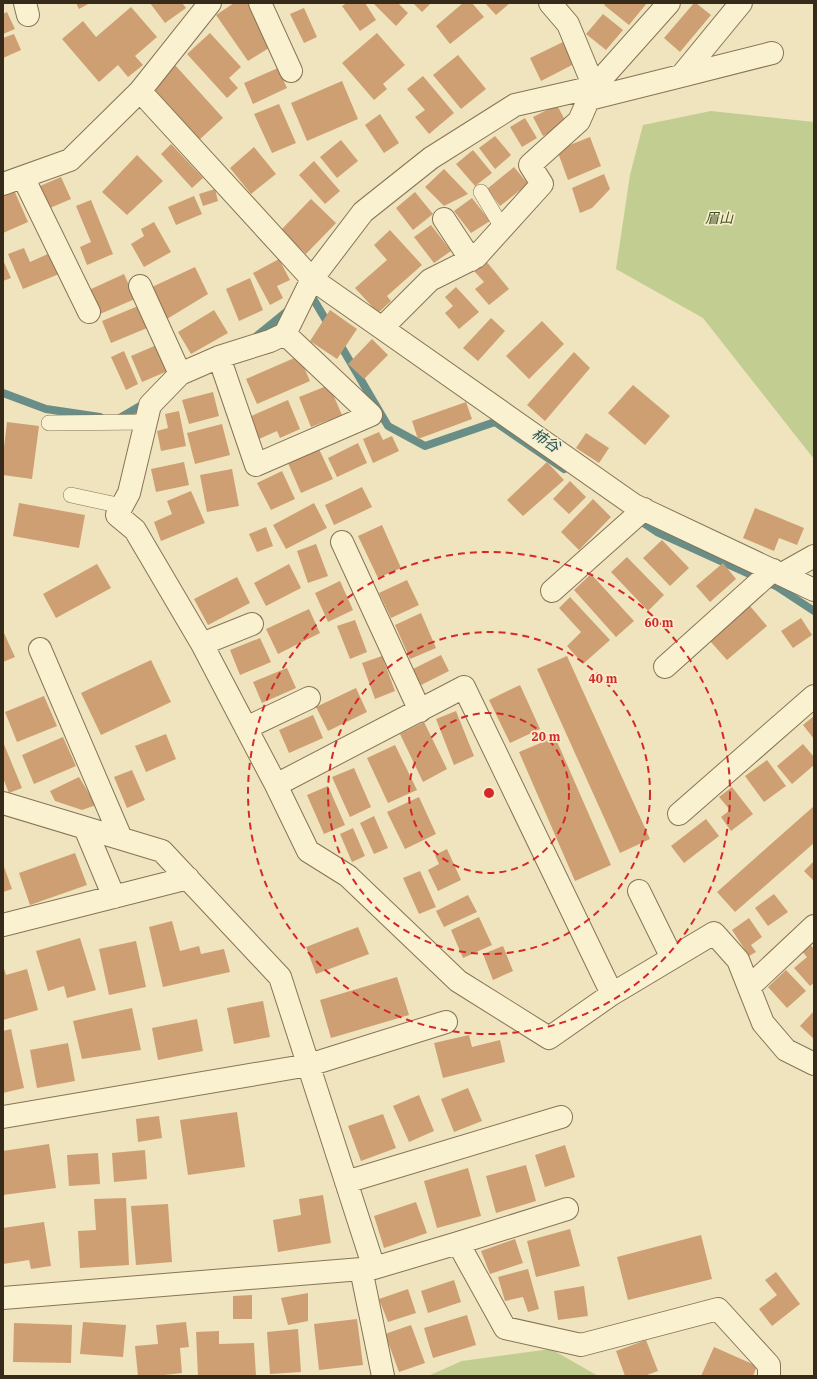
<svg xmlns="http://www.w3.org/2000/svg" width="817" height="1379" font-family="'IBM Plex Serif','Noto Sans JP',serif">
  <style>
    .green { fill: #c1cd91 }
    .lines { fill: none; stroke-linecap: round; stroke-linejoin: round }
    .stream { stroke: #698e87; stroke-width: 8 }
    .building { fill: #ce9f72 }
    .service-casing { stroke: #877456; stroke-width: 16 }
    .minor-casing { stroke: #877456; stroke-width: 24 }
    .service { stroke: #faf1d1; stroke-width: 15 }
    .minor { stroke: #faf1d1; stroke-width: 22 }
    .ring { fill: none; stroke: #d62828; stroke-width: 2; stroke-dasharray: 7 5 }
    .labels { text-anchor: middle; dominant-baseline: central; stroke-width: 3.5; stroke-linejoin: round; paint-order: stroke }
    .park-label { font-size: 14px; font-style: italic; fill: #435321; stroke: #f6edcd }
    .water-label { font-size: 15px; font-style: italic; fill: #2a5656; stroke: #f6edcd }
    .centre { fill: #d62828; stroke: #f6edcd; stroke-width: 2 }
    .ring-label { font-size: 12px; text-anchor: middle; font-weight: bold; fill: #d62828; stroke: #f6edcd; stroke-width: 3.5; stroke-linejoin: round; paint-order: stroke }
  </style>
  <rect width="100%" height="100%" fill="#efe4bd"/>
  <path class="green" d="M711,111l103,11v337l-111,-141 -87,-49 14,-94 13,-50z
    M551,1349l47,27h-170l34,-15z"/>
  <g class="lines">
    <path class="stream" d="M311,295l19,32
      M253,339l38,-31
      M338,341l50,85 37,20 70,-24 69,47
      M3,393l43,16 54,8
      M118,419l29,-17
      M636,518l21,14 119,54 38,25"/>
  </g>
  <path class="building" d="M76,3h14l-11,6z
    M150,3h32l4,5 -21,15z
    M234,3h15l20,45 -21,13 -32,-46z
    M347,3h18l11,17 -16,11 -18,-25z
    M373,3h25l10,10 -12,13z
    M413,3h18l-9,9z
    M463,3h9l12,14 -34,27 -14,-18z
    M485,3h25l-14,12z
    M606,3h41l-18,22 -25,-20z
    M694,3h2l15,12 -31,37 -16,-14z
    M131,7l26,30 -22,19 8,9 -15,12 -10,-12 -19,17 -37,-43 21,-18 13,16z
    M304,8l13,29 -13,6 -14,-29z
    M7,12l8,17 -12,5v-20z
    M603,14l20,16 -17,20 -20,-16z
    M210,33l31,34 -12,11 9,10 -11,10 -40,-44z
    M377,33l28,32 -22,19 4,5 -13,11 -32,-37z
    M14,34l7,16 -18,8v-20z
    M563,42l11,22 -33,17 -11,-23z
    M458,55l28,34 -25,20 -28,-34z
    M175,65l48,53 -24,22 -48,-53z
    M278,68l9,20 -34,16 -9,-21z
    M423,76l31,37 -25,21 -14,-17 10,-7 -18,-21z
    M342,81l16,38 -51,22 -16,-38z
    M279,104l17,39 -24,10 -18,-39z
    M557,105l10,19 -24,12 -10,-19z
    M380,114l19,29 -15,10 -19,-28z
    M525,118l12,20 -15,9 -12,-20z
    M495,136l16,19 -16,14 -16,-21z
    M590,137l11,29 -33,14 -11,-30z
    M341,140l17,21 -21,17 -17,-21z
    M171,144l32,34 -11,10 -31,-34z
    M254,147l22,27 -25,20 -21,-26z
    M473,150l19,23 -17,13 -19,-22z
    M137,155l26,26 -36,34 -25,-23z
    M314,161l26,30 -15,13 -26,-29z
    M514,167l14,17 -28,22 -13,-17z
    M444,169l24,25 -24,12 -19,-19z
    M604,174l6,15 -18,19 -12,5 -8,-25z
    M61,177l10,22 -21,9 -10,-22z
    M215,189l3,12 -15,5 -4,-12z
    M14,190l14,32 -25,11v-38z
    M415,192l18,22 -20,16 -17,-22z
    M194,196l8,18 -26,11 -8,-18z
    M472,198l18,23 -19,12 -17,-22z
    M311,199l25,24 -30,31 -25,-24z
    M91,200l22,54 -26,11 -7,-18 11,-5 -15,-36z
    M154,222l17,30 -27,15 -13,-23 13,-8 -3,-7z
    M431,225l20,26 -17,12 -20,-26z
    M390,230l32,35 -35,31 4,5 -13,12 -23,-25 32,-28 -13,-15z
    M24,248l6,14 20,-9 9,21 -36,15 -15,-35z
    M279,259l11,21 -13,6 6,12 -13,7 -17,-32z
    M3,260l8,18 -8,3z
    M486,261l23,28 -20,16 -14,-16 9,-7 -10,-11z
    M195,267l13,27 -41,25 -15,-32z
    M124,274l11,25 -35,15 -11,-24z
    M250,278l13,32 -24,11 -13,-32z
    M456,287l23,25 -20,17 -14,-16 8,-7 -8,-9z
    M138,306l9,22 -36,15 -9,-22z
    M214,310l14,23 -37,21 -13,-22z
    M330,310l27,19 -20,30 -27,-18z
    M491,318l14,13 -27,30 -15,-13z
    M542,321l22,23 -35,35 -23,-23z
    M372,339l16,16 -24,24 -16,-15z
    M159,344l11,26 -28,12 -11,-26z
    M124,351l14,33 -12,6 -15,-33z
    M574,352l16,16 -45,53 -18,-16z
    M299,356l11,25 -53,23 -11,-25z
    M329,385l13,30 -31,12 -12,-30z
    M633,385l37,31 -25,29 -37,-32z
    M213,392l6,24 -30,8 -7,-24z
    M288,400l12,29 -20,9 -3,-7 -18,8 -10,-22z
    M466,402l6,17 -54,20 -6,-18z
    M179,411l7,35 -25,5 -4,-20 11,-3 -3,-14z
    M7,422l32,4 -7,53 -29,-4v-19z
    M222,424l8,31 -35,9 -8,-31z
    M379,432l4,8 9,-4 7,15 -26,12 -10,-24z
    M586,433l23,15 -10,15 -23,-15z
    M358,443l9,20 -30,14 -9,-19z
    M319,449l14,30 -32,14 -13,-30z
    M184,462l5,23 -33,7 -5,-23z
    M547,462l17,18 -41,36 -16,-16z
    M232,469l7,37 -32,6 -7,-37z
    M282,471l13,28 -24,11 -14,-27z
    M570,481l16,16 -17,17 -16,-15z
    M362,487l10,20 -38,18 -9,-20z
    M191,491l14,32 -44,18 -7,-19 18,-8 -5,-13z
    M593,499l18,18 -32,33 -18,-18z
    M19,503l66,12 -6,33 -66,-12z
    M314,503l13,25 -41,21 -13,-24z
    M755,508l49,20 -7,17 -18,-7 -5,13 -31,-13z
    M382,525l19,43 -23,10 -20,-42z
    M266,527l7,19 -16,6 -8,-18z
    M662,540l27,28 -19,18 -27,-28z
    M316,544l12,32 -20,7 -11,-32z
    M627,557l37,38 -16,16 -37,-39z
    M723,563l13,16 -26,23 -14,-16z
    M97,564l14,24 -55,30 -13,-24z
    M289,564l12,24 -35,18 -12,-23z
    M591,574l43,47 -18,16 -42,-47z
    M237,577l13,26 -42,22 -14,-26z
    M407,580l12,25 -28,13 -12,-25z
    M340,581l13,29 -25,12 -13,-29z
    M570,597l40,43 -27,24 -16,-18 14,-14 -22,-24z
    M750,606l17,20 -40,34 -17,-19z
    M309,609l11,24 -42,21 -12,-25z
    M421,613l15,35 -26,11 -15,-34z
    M801,618l11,17 -19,13 -12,-17z
    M355,620l12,32 -17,7 -13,-33z
    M3,631l12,26 -12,5z
    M260,638l11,24 -31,13 -10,-25z
    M441,655l8,16 -28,14 -8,-16z
    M382,656l13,35 -20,8 -13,-36z
    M567,656l83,183 -30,14 -83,-184z
    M151,660l20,42 -70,33 -20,-42z
    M287,668l9,20 -34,15 -9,-21z
    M520,685l20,44 -30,14 -21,-43z
    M356,688l11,24 -39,19 -12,-24z
    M44,696l13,30 -40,16 -12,-30z
    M456,711l18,45 -20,9 -18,-46z
    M313,715l10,23 -34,15 -10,-23z
    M814,716v23l-11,-14z
    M424,722l23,47 -24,13 -23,-48z
    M166,734l10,25 -30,13 -11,-26z
    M63,737l13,29 -42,18 -12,-29z
    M555,737l56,128 -36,16 -56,-129z
    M3,742l19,46 -13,5 -6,-15z
    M803,744l11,13v8l-22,19 -15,-18z
    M395,745l22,45 -29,13 -21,-45z
    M767,760l19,26 -22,16 -19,-26z
    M354,768l17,39 -21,10 -18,-40z
    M132,770l13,30 -18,8 -13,-31z
    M79,777l17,28 -14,5 -27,-9 -5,-10z
    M328,786l17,39 -21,9 -17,-39z
    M732,787l21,27 -22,17 -10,-14 9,-7 -11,-13z
    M419,797l17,37 -31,15 -18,-37z
    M814,806v37l-79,69 -18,-20z
    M374,816l14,32 -14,6 -14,-31z
    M706,819l13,17 -35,27 -13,-17z
    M353,828l12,28 -13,6 -12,-28z
    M447,849l14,31 -23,11 -10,-21 11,-6 -4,-9z
    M75,853l12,32 -57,20 -11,-32z
    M814,861v20l-10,-10z
    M3,864l9,25 -9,3z
    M420,871l16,36 -17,7 -16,-36z
    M774,894l14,18 -20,14 -13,-18z
    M468,895l9,17 -33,15 -8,-16z
    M479,917l13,28 -29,13 -12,-28z
    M749,918l13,19 -11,8 5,7 -7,4 -17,-26z
    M172,921l8,30 19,-5 2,8 23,-5 6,23 -67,15 -14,-60z
    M358,927l11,27 -53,20 -10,-27z
    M80,938l16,52 -29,8 -3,-12 -16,5 -12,-40z
    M136,941l10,46 -37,8 -10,-46z
    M808,942l6,7v34l-4,3 -16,-18 13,-11 -7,-8z
    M503,946l10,25 -20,9 -10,-26z
    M3,965l3,10 21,-6 11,41 -35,10z
    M786,970l20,21 -19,17 -19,-21z
    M397,977l12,38 -78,23 -11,-38z
    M263,1001l7,36 -36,7 -7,-36z
    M132,1008l9,42 -59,9 -9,-38z
    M814,1011v28l-14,-13z
    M197,1019l6,32 -45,9 -6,-32z
    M11,1029l13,59 -21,5v-62z
    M469,1035l3,12 28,-7 5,22 -62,16 -9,-35z
    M68,1043l7,38 -38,7 -7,-38z
    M468,1088l14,33 -28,11 -13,-33z
    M419,1095l15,36 -25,11 -16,-36z
    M237,1112l8,55 -57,8 -8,-55z
    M383,1114l13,34 -35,13 -13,-35z
    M159,1116l3,22 -24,4 -2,-23z
    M49,1144l7,44 -53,7v-44z
    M565,1145l10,32 -30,10 -10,-32z
    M145,1150l2,29 -33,3 -2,-29z
    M98,1153l2,31 -31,2 -2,-31z
    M526,1165l10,36 -40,12 -10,-37z
    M468,1168l13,48 -44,12 -13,-47z
    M323,1195l8,48 -53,9 -5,-32 28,-5 -2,-16z
    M126,1198l3,67 -49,3 -2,-37 18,-1 -2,-31z
    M416,1202l11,31 -43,15 -10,-32z
    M168,1204l4,58 -36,3 -5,-59z
    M44,1222l7,44 -20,3 -2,-9 -26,4v-36z
    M570,1229l10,37 -44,11 -9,-36z
    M701,1235l11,44 -84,21 -11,-43z
    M515,1239l8,24 -33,11 -9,-23z
    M528,1269l11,40 -11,3 -5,-15 -18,4 -7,-24z
    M776,1272l24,32 -28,22 -13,-17 18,-14 -12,-15z
    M454,1280l7,22 -33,11 -7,-22z
    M584,1286l4,30 -30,4 -4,-29z
    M408,1289l8,24 -28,9 -9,-23z
    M308,1293v28l-20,4 -7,-27z
    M252,1295v24h-19v-23z
    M467,1315l9,30 -43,13 -9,-30z
    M357,1319l6,46 -44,5 -5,-46z
    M83,1322l43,3 -3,32 -43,-3z
    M186,1322l3,25 -9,1 2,25 -27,3h-17l-3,-30 23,-2 -2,-19z
    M14,1323l58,2 -1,38 -58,-1z
    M411,1325l14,38 -26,9 -14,-38z
    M298,1329l3,43 -31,2 -3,-42z
    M219,1331v13l35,-1 2,33h-58l-2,-44z
    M646,1340l12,31 -14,5h-19l-9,-25z
    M714,1347l43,19 -4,10h-52z"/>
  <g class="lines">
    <defs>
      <path id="service" d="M481,192l16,27 8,5
        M49,423l97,-1
        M71,495l51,11"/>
      <path id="minor" d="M25,3l3,12
        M210,3l-70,88 172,188 322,226 180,85
        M260,3l31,68
        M681,76l91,-23
        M589,99l92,-23 60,-73
        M23,177l66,135
        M3,184l67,-24 70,-69
        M444,219l27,41
        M140,286l40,88
        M382,328l48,-48 46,-23 66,-73 -12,-19 49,-44 15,-34 -26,-63 -18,-21
        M219,357l37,108 115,-50 -86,-81
        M342,542l78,169
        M782,574l32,-18
        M552,591l92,-82
        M202,644l50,-20
        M40,649l81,189
        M665,667l108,-97
        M246,728l63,-30
        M276,785l-74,-141 -67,-114 -18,-15 12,-22 21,-88 30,-31 39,-17 51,-16 15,-7 27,-55 51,-67 68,-54 84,-53 79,-18 75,-84
        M3,803l159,48 118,126 94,291 -371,30
        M679,814l135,-118
        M85,828l29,69
        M639,891l33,67
        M3,925l185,-47
        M749,987l65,-61
        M612,994l-148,-307 -188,98 32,66 40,25 110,105 91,57 63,-44 102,-61 24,27 25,63 23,27 28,14
        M3,1117l306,-52 137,-43
        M346,1182l215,-65
        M458,1243l109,-34
        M374,1268l84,-25 47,85 76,17 137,-36 51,56v11
        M361,1269l22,107"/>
    </defs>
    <use href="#service" class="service-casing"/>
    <use href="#minor" class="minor-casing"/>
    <use href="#service" class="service"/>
    <use href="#minor" class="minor"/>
  </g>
  <g class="ring">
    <circle cx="489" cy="793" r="80"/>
    <circle cx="489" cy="793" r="161"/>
    <circle cx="489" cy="793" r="241"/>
  </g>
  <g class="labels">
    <g class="park-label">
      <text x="719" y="218">眉山</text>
    </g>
    <g class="water-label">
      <text transform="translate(546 440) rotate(34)">柿谷</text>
    </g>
  </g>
  <circle cx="489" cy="793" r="6" class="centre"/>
  <g class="ring-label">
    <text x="659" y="627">60 m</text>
    <text x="603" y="683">40 m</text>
    <text x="546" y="741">20 m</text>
  </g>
  <rect width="817" height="1379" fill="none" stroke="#362a1b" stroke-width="8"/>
</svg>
